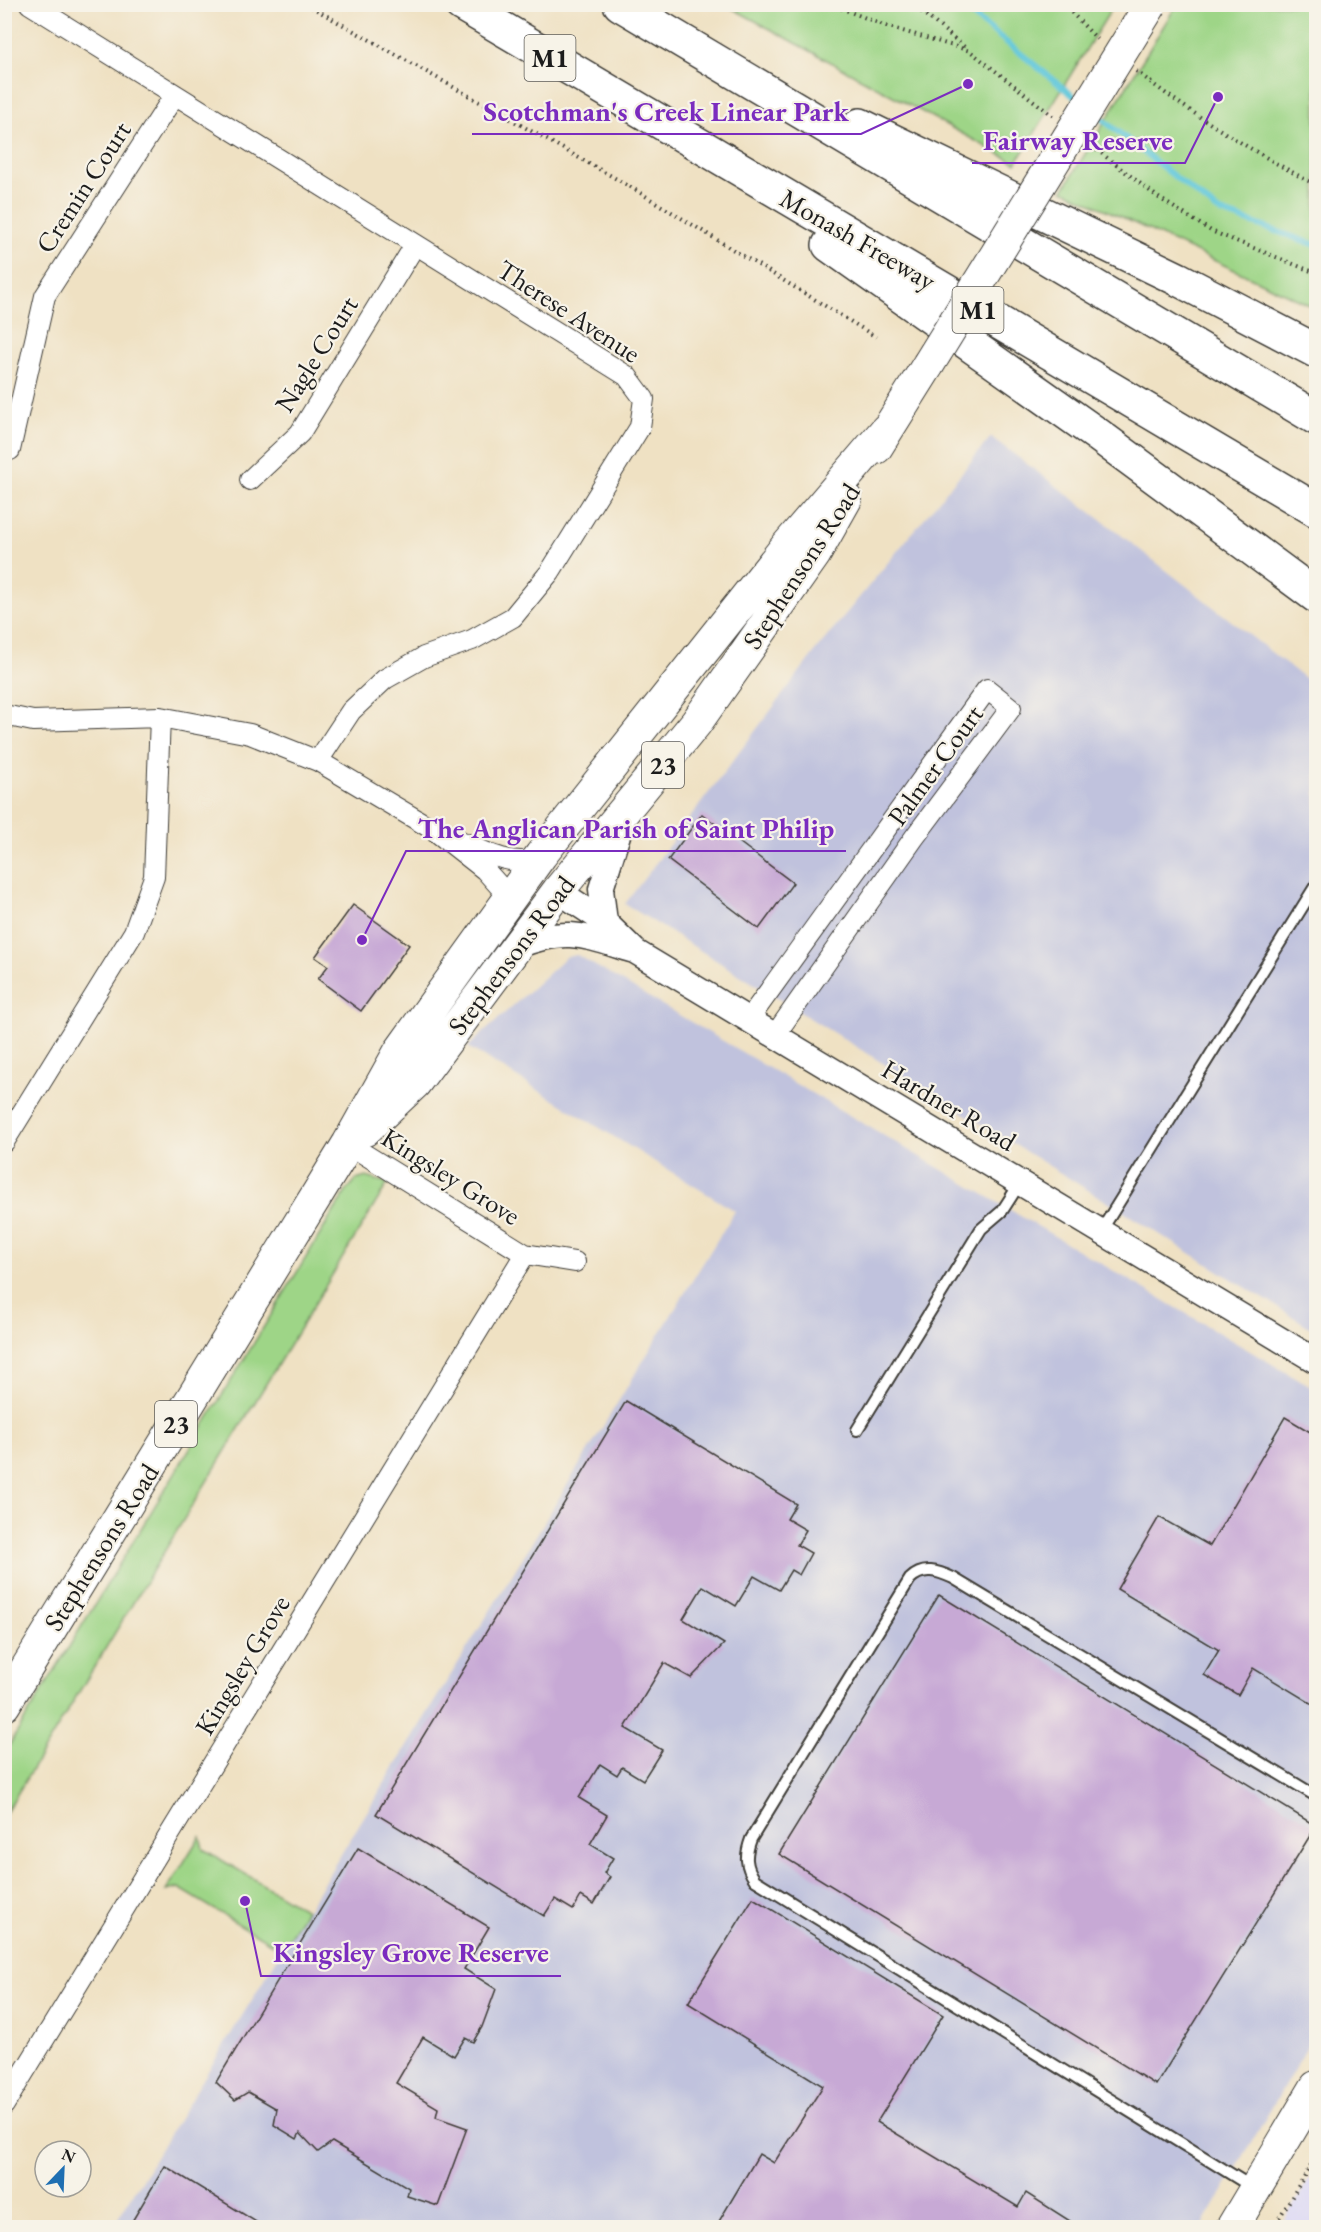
<svg xmlns="http://www.w3.org/2000/svg" width="1321" height="2232" font-family="'EB Garamond',serif">
  <style>
    .built { fill: #d9d6f7 }
    .industrial { fill: #c0c2dd }
    .green { fill: #9ed587; stroke: #5d7852; stroke-width: 1.5 }
    .lines { fill: none; stroke-linecap: round; stroke-linejoin: round }
    .stream { stroke: #5fc7db; stroke-width: 6 }
    .building { fill: #c7a9d5 }
    .service-casing { stroke: #3c3a35; stroke-width: 14 }
    .minor-casing { stroke: #3c3a35; stroke-width: 22 }
    .tertiary-casing { stroke: #3c3a35; stroke-width: 27 }
    .primary-casing { stroke: #3c3a35; stroke-width: 34 }
    .motorway-casing { stroke: #3c3a35; stroke-width: 36 }
    .path { stroke: #3c3a35; stroke-width: 4; stroke-dasharray: 1.5 4.5; stroke-linecap: butt }
    .service { stroke: #fff; stroke-width: 10 }
    .minor { stroke: #fff; stroke-width: 20 }
    .tertiary { stroke: #fff; stroke-width: 24 }
    .primary { stroke: #fff; stroke-width: 32 }
    .motorway { stroke: #fff; stroke-width: 33 }
    .primary-bridge-casing { stroke: #3c3a35; stroke-width: 34; stroke-linecap: butt }
    .primary-bridge { stroke: #fff; stroke-width: 32 }
    .labels { text-anchor: middle; dominant-baseline: central; stroke-width: 4.5; stroke-linejoin: round; paint-order: stroke }
    .shield { fill: #f7f3e8; stroke: #5e5c59; stroke-width: 1.5 }
    .shield-label { font-size: 26px; font-weight: bold; fill: #1c1c1c }
    .street-label { font-size: 27px; fill: #1c1c1c; stroke: #f7f3e8 }
    .leader { fill: none; stroke: #7b2cbf; stroke-width: 2 }
    .callout-dot { fill: #7b2cbf; stroke: #f7f3e8; stroke-width: 2 }
    .callout-label { font-size: 28px; text-anchor: middle; font-weight: bold; fill: #7b2cbf; stroke: #f7f3e8; stroke-width: 4.5; stroke-linejoin: round; paint-order: stroke }
  </style>
  <rect width="100%" height="100%" fill="#f7f3e8"/>
  <filter id="ink" filterUnits="userSpaceOnUse"><feTurbulence type="fractalNoise" baseFrequency=".0167" numOctaves="2"/><feDisplacementMap in="SourceGraphic" scale="12" xChannelSelector="R" yChannelSelector="G"/><feConvolveMatrix kernelMatrix="1 2 1 2 8 2 1 2 1" color-interpolation-filters="sRGB"/></filter>
  <filter id="wash" filterUnits="userSpaceOnUse"><feTurbulence type="fractalNoise" baseFrequency=".008" numOctaves="4" result="noise"/><feDisplacementMap in="SourceGraphic" scale="24" xChannelSelector="R" yChannelSelector="G"/><feGaussianBlur stdDeviation="1.35" result="paint"/><feColorMatrix in="noise" values="0 0 0 0 0 0 0 0 0 0 0 0 0 0 0 0 0 1.4 0 .05"/><feComposite in="paint" operator="in"/></filter>
  <g filter="url(#wash)">
    <rect width="100%" height="100%" fill="#efe1c3"/>
    <path class="built" d="M1316,2168v59h-36z"/>
    <path class="industrial" d="M991,437l121,91 204,159v644l-691,-427 192,-255z
      M577,955l739,435v642l-114,195 -1090,1 623,-1017 -267,-164 98,-90z"/>
    <path class="green" d="M1177,4l139,1v303l-253,-118z
      M726,5h388l-98,158z
      M366,1177l22,6 -383,631v-62l342,-562 9,-10z
      M200,1836l3,13 103,61 -24,40 -103,-62 -13,3z"/>
    <g class="lines">
      <path class="stream" d="M959,4l122,98
        M1093,112l125,99 98,34"/>
    </g>
    <g id="blocks">
      <path class="building" d="M702,814l91,69 -34,46 -91,-69z
        M353,905l56,40 -48,66 -43,-32 10,-13 -13,-9z
        M626,1401l170,103 -9,15 19,11 -9,15 14,8 -12,22 -8,-5 -12,20 -25,-14 -18,30 -33,-20 -20,33 41,25 -33,34 -27,-15 -39,65 37,22 -19,30 -21,-13 -5,8 -17,-11 -21,34 28,17 -17,29 23,14 -9,15 6,4 -16,27 -13,-8 -8,14 -18,-11 -11,17 -168,-102z
        M1285,1417l32,19v271l-64,-39 -15,27 -34,-20 15,-25 -102,-61 42,-72 51,29z
        M939,1595l377,231 -160,259 -377,-231z
        M358,1848l131,79 -25,42 32,20 -14,38 -9,15 -8,-4 -11,18 -31,-19 -27,46 42,25 -2,9 31,11 -29,78 -31,-10 2,-8 -77,-46 -14,10 -18,-19 -3,6 -23,-14 3,-16 -29,-17 -13,8 -19,-18z
        M753,1898l190,117 -66,107 141,85 8,-14 55,35h-366l44,-74 15,9 49,-77 -135,-83z
        M165,2166l101,62h-138z"/>
    </g>
  </g>
  <g filter="url(#ink)">
    <use href="#blocks" fill-opacity="0" stroke="#3c3a35" stroke-width="1.5"/>
    <g class="lines">
      <defs>
        <path id="service" d="M1101,1231l215,-346
          M857,1430l124,-201 21,-18 18,-28
          M1252,2187l-497,-307c-10,-14 -10,-25 -4,-41l159,-260c13,-13 28,-8 43,-1l363,218"/>
        <path id="minor" d="M30,4l597,372 17,23 -4,28 -90,145 -37,45 -41,23 -48,17 -39,22 -34,32 -33,50
          M10,450l35,-154 129,-200
          M250,480l50,-47 115,-188
          M4,715l29,6 127,-4 90,17 68,27 116,69 51,40 25,28
          M456,839c23,10 62,33 85,16
          M749,1019l238,-330 24,19 -97,130 -139,197
          M4,1142l130,-210 20,-55 6,-160
          M525,1254l50,8
          M4,2105l521,-851 -177,-110"/>
        <path id="tertiary" d="M558,891l47,31 31,30 680,409
          M605,922l-4,-33 22,-70
          M517,946c50,-19 65,-11 114,4"/>
        <path id="primary" d="M876,448l52,-83
          M365,1130l50,-47 143,-192 138,-168 119,-169 31,-55
          M4,1705l344,-561 52,-93 141,-196 245,-308 100,-117
          M1232,2228l84,-141"/>
        <path id="motorway" d="M461,4l855,506
          M620,4l696,414
          M860,125l318,154 138,72
          M829,245l269,190 218,161"/>
      </defs>
      <use href="#service" class="service-casing"/>
      <use href="#minor" class="minor-casing"/>
      <use href="#tertiary" class="tertiary-casing"/>
      <use href="#primary" class="primary-casing"/>
      <use href="#motorway" class="motorway-casing"/>
      <path class="path" d="M306,4l323,182 247,151
        M830,4l56,22 84,25 83,65
        M912,4l55,45
        M1063,4l37,38
        M1136,71c56,44 118,81 180,114
        M1092,146l67,52 52,33 105,42
        M1273,2228l43,-71"/>
      <use href="#service" class="service"/>
      <use href="#minor" class="minor"/>
      <use href="#tertiary" class="tertiary"/>
      <use href="#primary" class="primary"/>
      <use href="#motorway" class="motorway"/>
      <defs>
        <path id="primary-bridge" d="M928,365l223,-361"/>
      </defs>
      <use href="#primary-bridge" class="primary-bridge-casing"/>
      <use href="#primary-bridge" class="primary-bridge"/>
    </g>
  </g>
  <g class="labels">
    <g class="shield">
      <rect x="524.5" y="35" width="51" height="46" rx="4.5"/>
      <rect x="952.5" y="287" width="51" height="46" rx="4.5"/>
      <rect x="642" y="742" width="42" height="46" rx="4.5"/>
      <rect x="155" y="1401" width="42" height="46" rx="4.5"/>
    </g>
    <g class="shield-label">
      <text x="550" y="58">M1</text>
      <text x="978" y="310">M1</text>
      <text x="663" y="765">23</text>
      <text x="176" y="1424">23</text>
    </g>
    <g class="street-label">
      <text transform="translate(83 187) rotate(-57)">Cremin Court</text>
      <text transform="translate(858 239) rotate(30)">Monash Freeway</text>
      <text transform="translate(569 311) rotate(33)">Therese Avenue</text>
      <text transform="translate(316 354) rotate(-58)">Nagle Court</text>
      <text transform="translate(801 566) rotate(-57)">Stephensons Road</text>
      <text transform="translate(935 765) rotate(-54)">Palmer Court</text>
      <text transform="translate(511 955) rotate(-53)">Stephensons Road</text>
      <text transform="translate(949 1105) rotate(31)">Hardner Road</text>
      <text transform="translate(451 1176) rotate(32)">Kingsley Grove</text>
      <text transform="translate(101 1547) rotate(-58)">Stephensons Road</text>
      <text transform="translate(242 1665) rotate(-59)">Kingsley Grove</text>
    </g>
  </g>
  <path class="leader" d="M968 84L861 134H472M1218 97L1185 163H972M362 940L406 851H846M245 1901L261 1976H561"/>
  <g class="callout-dot">
    <circle cx="968" cy="84" r="6"/>
    <circle cx="1218" cy="97" r="6"/>
    <circle cx="362" cy="940" r="6"/>
    <circle cx="245" cy="1901" r="6"/>
  </g>
  <g class="callout-label">
    <text x="666" y="121">Scotchman's Creek Linear Park</text>
    <text x="1078" y="150">Fairway Reserve</text>
    <text x="626" y="838">The Anglican Parish of Saint Philip</text>
    <text x="411" y="1962">Kingsley Grove Reserve</text>
  </g>
  <rect width="1321" height="2232" fill="none" stroke="#f7f3e8" stroke-width="24"/>
  <g transform="translate(63 2169) rotate(23)"><circle r="28" fill="#f7f3e8" stroke="#9f9d96" stroke-width="1.5"/>
  <path d="M0-4.5L10 22L0 15L-10 22Z" fill="#1f6fb2"/>
  <text y="-9" font-size="16" font-weight="bold" text-anchor="middle" fill="#1c1c1c">N</text>
  </g>
</svg>
